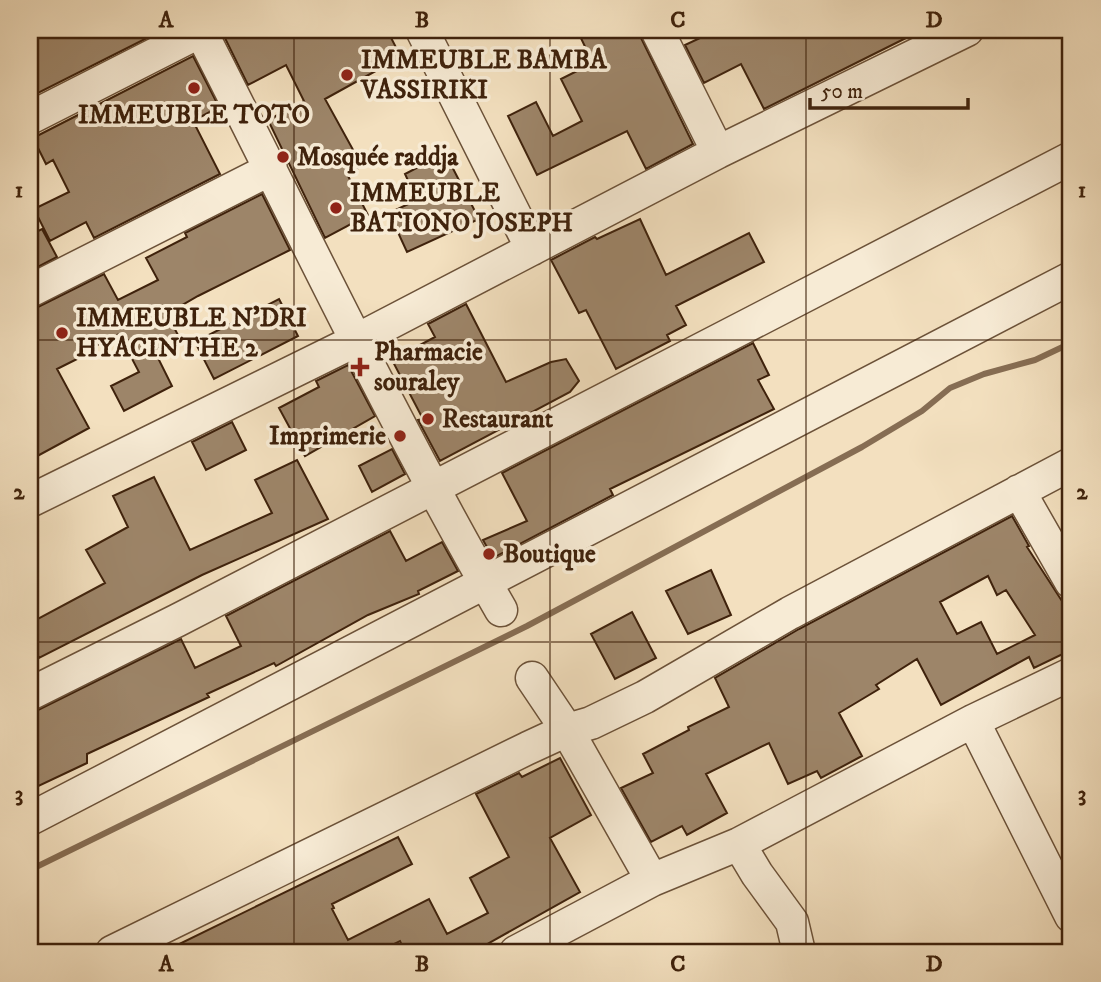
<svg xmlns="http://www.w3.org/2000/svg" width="1101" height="982" font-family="'IM FELL DW Pica',serif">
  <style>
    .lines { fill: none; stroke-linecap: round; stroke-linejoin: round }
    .stream { stroke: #866d53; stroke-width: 6 }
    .building { fill: #9d8569; stroke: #3f220c; stroke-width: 2; fill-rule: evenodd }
    .minor-casing { stroke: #6c5239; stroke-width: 35 }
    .minor { stroke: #f7ebd5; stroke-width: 32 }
    .grid { fill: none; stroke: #3f220c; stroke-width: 2; stroke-opacity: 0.55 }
    .poi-dot { fill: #8f2418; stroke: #f7ebd5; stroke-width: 2.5 }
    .labels { text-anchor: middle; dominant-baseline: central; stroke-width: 7; stroke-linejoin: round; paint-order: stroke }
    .poi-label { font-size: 26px; font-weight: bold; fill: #3f220c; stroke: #f7ebd5; text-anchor: start }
    .neatline { fill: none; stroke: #3f220c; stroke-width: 2.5 }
    .grid-label { font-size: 23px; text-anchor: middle; font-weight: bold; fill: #3f220c }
  </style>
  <rect width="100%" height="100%" fill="#f3e0bf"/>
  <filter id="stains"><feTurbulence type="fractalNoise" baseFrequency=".00286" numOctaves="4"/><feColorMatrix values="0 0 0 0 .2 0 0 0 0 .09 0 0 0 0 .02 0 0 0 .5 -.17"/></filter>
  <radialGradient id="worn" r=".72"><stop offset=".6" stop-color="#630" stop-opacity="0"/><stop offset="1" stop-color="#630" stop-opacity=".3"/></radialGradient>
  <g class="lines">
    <path class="stream" d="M30,870l497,-244 335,-179 60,-36 28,-23 34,-14 51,-14 36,-17"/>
  </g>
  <path class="building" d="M30,30h133l-127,64 -6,-12z
    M221,30h166l14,27 -76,42 37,67 -15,8 21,41 -43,23 -57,-118 36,-19 -18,-36 -38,20z
    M577,30h62l2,8 52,106 -47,25 -19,-38 -90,44 -29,-59 28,-14 17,34 29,-15 -21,-42 32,-16z
    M717,30h205l-158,79 -23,-45 -37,19 -19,-38z
    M193,56l26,51 -26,14 27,53 -126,64 -8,-16 -36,19 -16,-32 35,-17 -16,-32 -7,4 -13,-26z
    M445,153l34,66 -72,33 -18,-39 28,-13 -12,-26z
    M262,194l28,56 -92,46 -31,18 12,23 -25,13 18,36 -48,25 -13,-25 28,-14 -20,-38 -32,16 2,3 -32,16 32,59 -59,32v-151l8,-2 66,-33 14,26 40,-20 -12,-22 41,-21 -2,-4z
    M640,219l26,56 83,-42 15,29 -88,44 10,19 -19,10 3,6 -54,28 -30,-59 -7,3 -28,-53 44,-23 2,2z
    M42,229l15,28 -27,14v-36z
    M279,299l19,37 -84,43 -19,-37z
    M466,304l40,78 45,-20 15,-3 13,22 -9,11 -130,69 -22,-41 5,-1 -31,-59 43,-23 -7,-13z
    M753,343l16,32 -11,5 16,29 -164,80 3,6 -120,63 -10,-18 44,-19 -25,-48z
    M348,365l27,51 -70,40 -26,-48 40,-21 -3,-6z
    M232,422l14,28 -40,20 -14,-28z
    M392,449l13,25 -33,18 -13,-26z
    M297,460l31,59 -126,56 -163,83 -9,-20v-15l75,-40 -19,-33 42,-23 -15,-31 41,-19 36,73 82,-37 -17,-33z
    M1012,516l17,30 -2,1 44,68v35l-37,18 -5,-11 -88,48 -24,-46 -41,26 3,4 -40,24 23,43 -41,22 -4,-7 -29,13 -19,-41 -63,31 21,39 -40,22 -5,-9 -31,16 -30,-54 32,-15 -10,-19 46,-24 -1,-3 41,-20 -14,-29 84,-49zM988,576l9,19 9,-5 29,45 -38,19 -16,-32 -24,12 -17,-32z
    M390,531l16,30 36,-19 16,29 -40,20 1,3 -51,21 -92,51 -2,-3 -67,31 2,3 -122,57v9l-57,27v-78l8,-2 143,-71 14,29 46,-22 -15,-30z
    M711,570l20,45 -43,19 -22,-43z
    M632,612l24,46 -41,21 -24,-45z
    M560,758l31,57 -41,23 30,54 -107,60h-68l-5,-11 -22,11h-215l235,-115 14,27 -80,40 2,4 -2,1 16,31 81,-41 18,35 41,-21 -18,-35 39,-21 -33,-63 43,-21 3,4z"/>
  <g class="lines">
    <defs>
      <path id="minor" d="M200,30c99,194 192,391 301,580
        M422,30l110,219
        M657,30l61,122
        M30,118l171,-87
        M30,291l241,-122
        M1019,491l52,91
        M30,501l325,-160 363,-189 249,-122
        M532,678l35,52 85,150
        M30,694l148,-74 893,-462
        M973,721l98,195
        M30,819l1041,-541
        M739,844l18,30 35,48 7,30
        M112,952l416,-204 39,-18 24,-7 54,-26 145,-84 281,-149
        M516,952l136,-72 87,-36 234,-123 98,-47"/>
    </defs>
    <use href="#minor" class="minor-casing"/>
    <use href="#minor" class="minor"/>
  </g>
  <path class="grid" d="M294,30v922M550,30v922M806,30v922M30,340h1041M30,642h1041"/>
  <g class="poi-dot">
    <circle cx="347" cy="75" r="7"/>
    <circle cx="194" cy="88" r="7"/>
    <circle cx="283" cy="157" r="7"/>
    <circle cx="336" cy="208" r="7"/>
    <circle cx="62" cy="333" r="7"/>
    <path d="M356.5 356.5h7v7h7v7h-7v7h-7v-7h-7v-7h7z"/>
    <circle cx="428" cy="419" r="7"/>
    <circle cx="400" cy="436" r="7"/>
    <circle cx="489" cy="554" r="7"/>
  </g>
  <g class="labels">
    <g class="poi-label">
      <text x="361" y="60">IMMEUBLE BAMBA<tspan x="361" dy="30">VASSIRIKI</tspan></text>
      <text x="194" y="115" text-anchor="middle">IMMEUBLE TOTO</text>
      <text x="297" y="157">Mosquée raddja</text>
      <text x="350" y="193">IMMEUBLE<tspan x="350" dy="30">BATIONO JOSEPH</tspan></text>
      <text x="76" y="318">IMMEUBLE N'DRI<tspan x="76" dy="30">HYACINTHE 2</tspan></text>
      <text x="374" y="352">Pharmacie<tspan x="374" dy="30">souraley</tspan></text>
      <text x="442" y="419">Restaurant</text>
      <text x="386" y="436" text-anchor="end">Imprimerie</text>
      <text x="503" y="554">Boutique</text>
    </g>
  </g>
  <rect width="1101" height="982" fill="none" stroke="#f3e0bf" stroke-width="77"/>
  <path d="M810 98v10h158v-10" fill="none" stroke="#3f220c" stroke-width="3.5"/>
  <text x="821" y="98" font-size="21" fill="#3f220c" stroke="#f7ebd5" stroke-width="5" paint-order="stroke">50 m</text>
  <rect x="38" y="38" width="1024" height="906" class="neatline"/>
  <g class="grid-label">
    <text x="166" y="27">A</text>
    <text x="422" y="27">B</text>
    <text x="678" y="27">C</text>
    <text x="934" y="27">D</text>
    <text x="19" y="197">1</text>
    <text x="1082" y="197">1</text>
    <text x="19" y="499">2</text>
    <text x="1082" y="499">2</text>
    <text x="19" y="801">3</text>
    <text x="1082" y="801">3</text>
    <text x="166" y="971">A</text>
    <text x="422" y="971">B</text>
    <text x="678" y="971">C</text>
    <text x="934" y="971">D</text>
  </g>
  <rect width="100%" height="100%" filter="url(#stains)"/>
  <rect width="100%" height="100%" fill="url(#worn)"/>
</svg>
